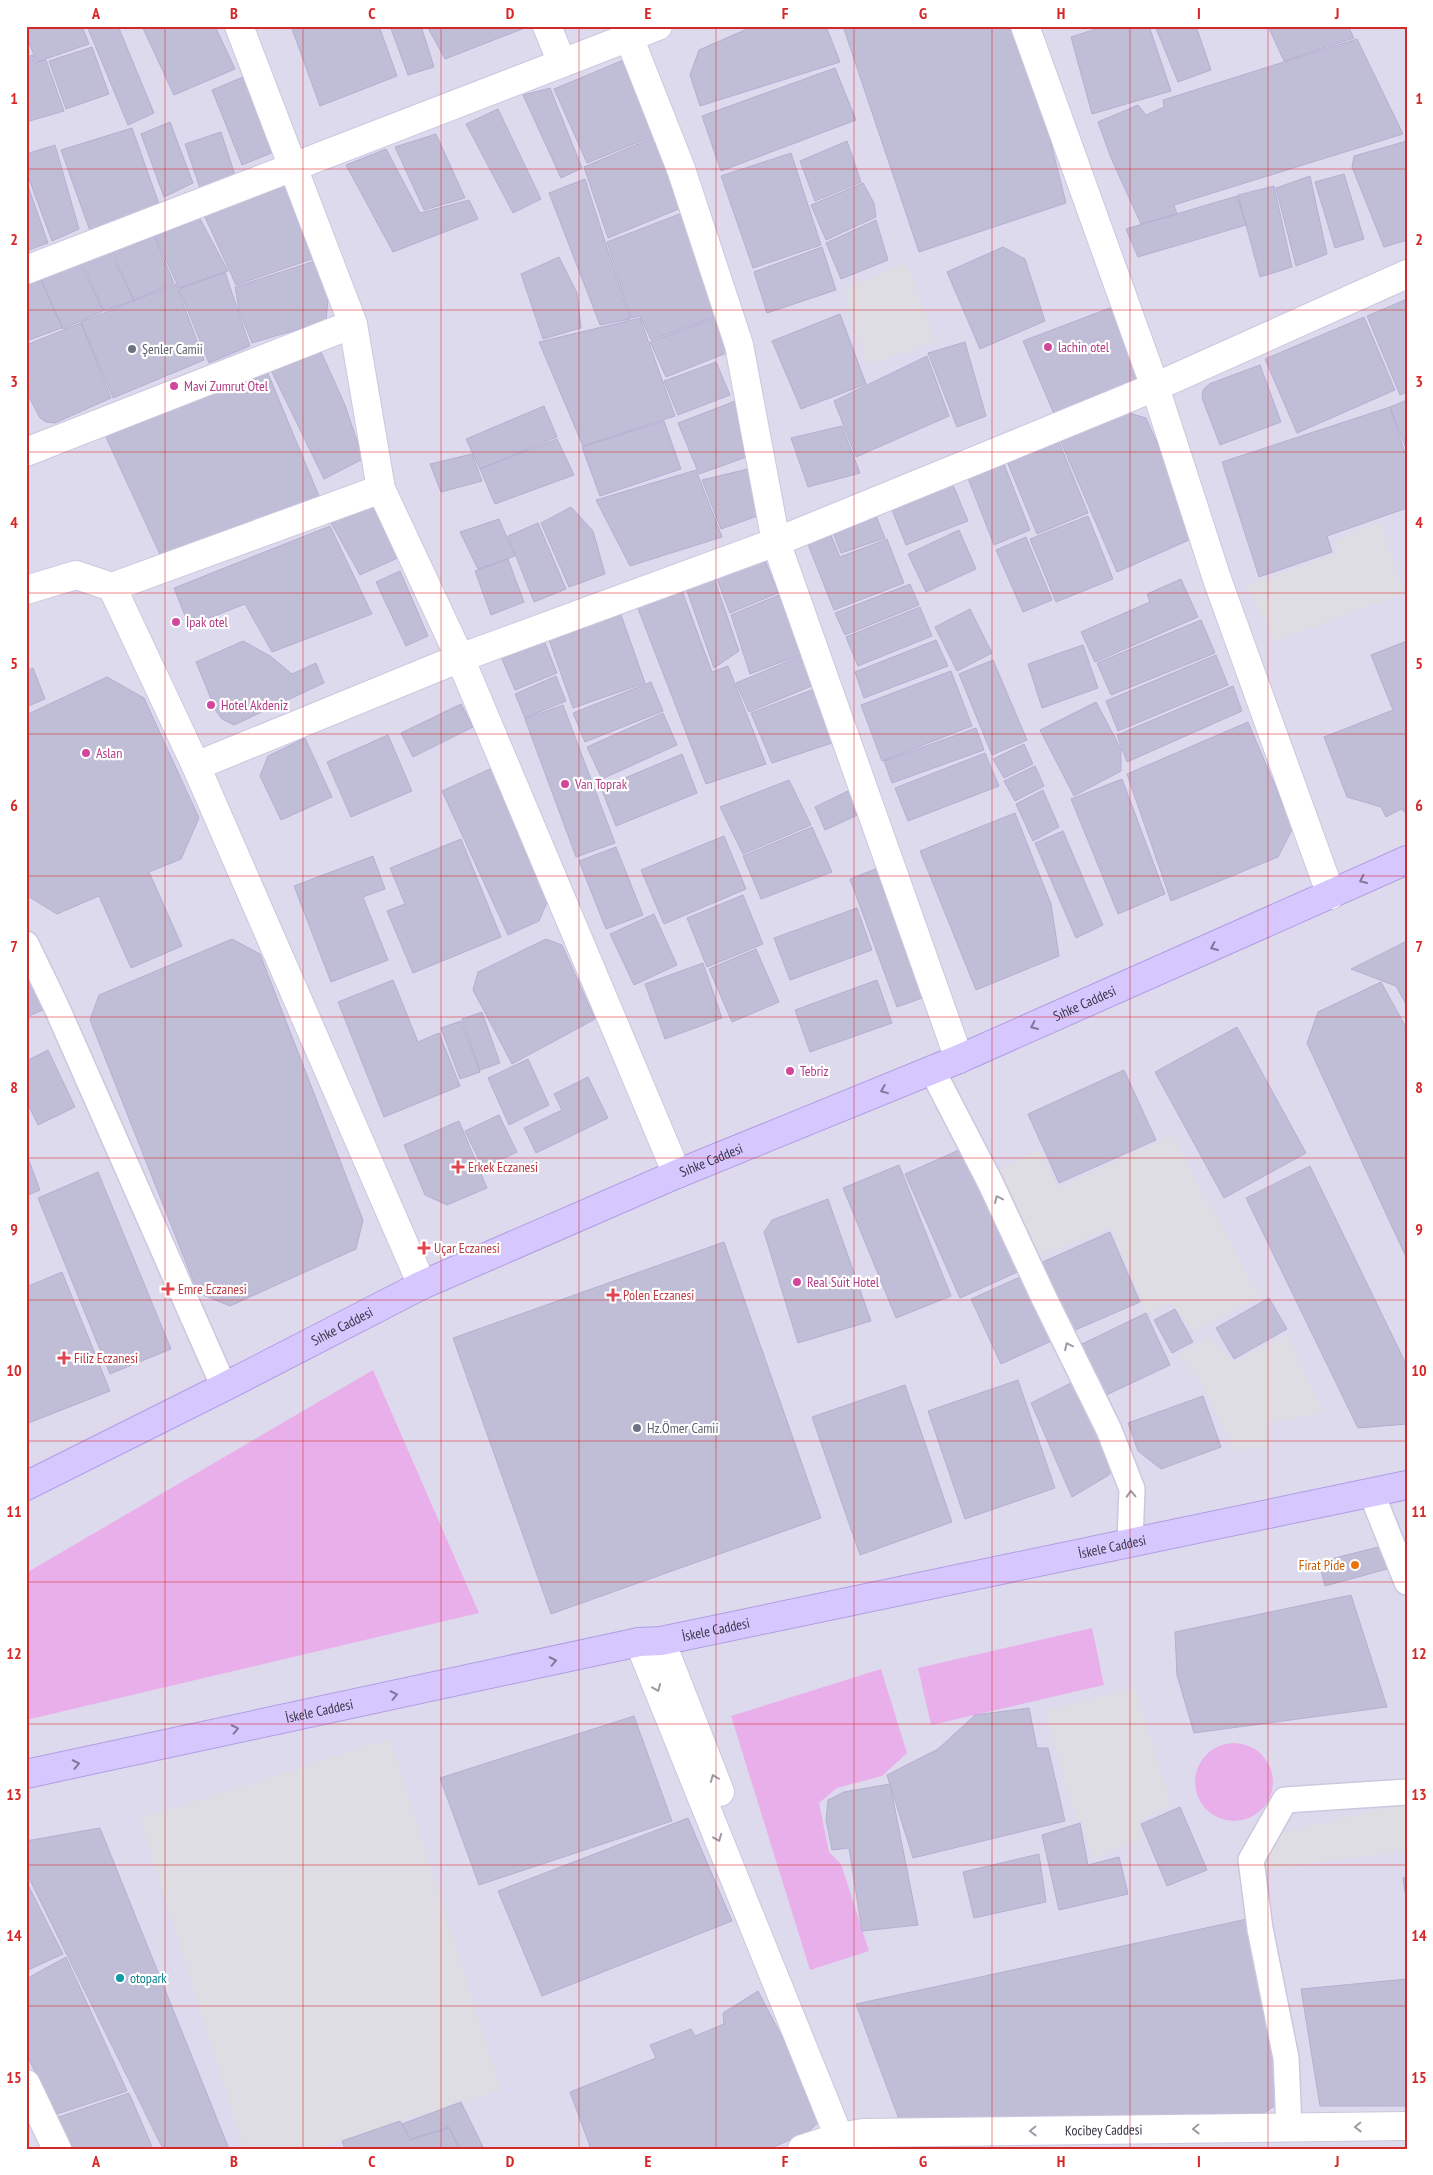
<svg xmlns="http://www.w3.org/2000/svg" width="1433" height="2175" font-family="'PT Sans Narrow',sans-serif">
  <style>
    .residential { fill: #dedaed }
    .green { fill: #e9afea }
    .parking { fill: #dddde3 }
    .building { fill: #c0bdd7; stroke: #b4afd2 }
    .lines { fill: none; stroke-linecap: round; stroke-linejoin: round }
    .lane-casing { stroke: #cbc7df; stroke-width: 28 }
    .street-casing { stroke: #cbc7df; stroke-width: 30 }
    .secondary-casing { stroke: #b09ee3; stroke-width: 30 }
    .lane { stroke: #fff; stroke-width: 25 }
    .street { stroke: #fff; stroke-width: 28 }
    .secondary { stroke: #d7c7ff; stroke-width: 28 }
    .oneway { stroke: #80779a }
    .oneway2 { stroke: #9c9aa4 }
    .grid { fill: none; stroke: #d62828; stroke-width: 1; stroke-opacity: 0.55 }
    .hotel-dot { fill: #d1479c; stroke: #fff; stroke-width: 2 }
    .worship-dot { fill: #6b7280; stroke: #fff; stroke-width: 2 }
    .health-dot { fill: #e0444e; stroke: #fff; stroke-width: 2 }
    .food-dot { fill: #e8710a; stroke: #fff; stroke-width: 2 }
    .culture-dot { fill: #0f9aa8; stroke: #fff; stroke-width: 2 }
    .labels { text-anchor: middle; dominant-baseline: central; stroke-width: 4.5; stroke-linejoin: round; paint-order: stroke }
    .hotel-label { font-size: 14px; fill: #b23c85; stroke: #fff; text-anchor: start }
    .worship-label { font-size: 14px; fill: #5b616d; stroke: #fff; text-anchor: start }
    .street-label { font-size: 14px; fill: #383648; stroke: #fff }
    .health-label { font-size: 14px; fill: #be3a42; stroke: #fff; text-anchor: start }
    .food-label { font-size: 14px; fill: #c56008; stroke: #fff; text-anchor: end }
    .culture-label { font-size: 14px; fill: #0d838f; stroke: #fff; text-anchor: start }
    .neatline { fill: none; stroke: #d62828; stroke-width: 2 }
    .grid-label { font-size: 16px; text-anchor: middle; font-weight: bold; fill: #d62828 }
  </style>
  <rect width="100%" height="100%" fill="#ebe8f5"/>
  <path class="residential" d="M26,26h1381v2123h-1381z"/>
  <path class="green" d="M373,1370l106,243 -453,107v-147z
    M1092,1628l12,57 -173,40 -13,-57z
    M881,1669l26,84 -25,23 -45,12 -18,15 10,49 12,12 28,87 -59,19 -79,-254z
    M1195 1782a39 39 0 1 1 78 0a39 39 0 1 1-78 0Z"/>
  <path class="parking" d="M906,263l30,78 -69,24 -24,-75z
    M1380,523l24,70 -129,48 -28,-56 89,-31 -2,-14z
    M1172,1136l88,160 -67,36 -23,-29 -24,10 -36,-85 -78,31 -40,-84 47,-26 19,39z
    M1287,1334l37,78 -56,12 4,22 -36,4 -38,-72 -20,-24 32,-18 23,27z
    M1135,1688l36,115 -32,19 4,17 -51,19 -9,-37 -7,-2 -31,-108z
    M390,1739l111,351 -186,59h-71l-104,-330z
    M1407,1798v52l-145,20 7,-33 129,-32z"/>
  <path class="building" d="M26,26h56l7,18 -52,18 -11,-26z
    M87,26h31l36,87 -26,12z
    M142,26h73l20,43 -61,26z
    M291,26h88l18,50 -77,30z
    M390,26h31l13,41 -26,8z
    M427,26h103l-85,33z
    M754,26h72l14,36 -140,44 -10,-31 9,-25z
    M843,26h174l26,85 23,92 -147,49z
    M1105,26h44l22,65 -79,23 -21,-77z
    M1155,26h41l15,44 -33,12z
    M1268,26h80l6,12 -70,23z
    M1357,39l46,95 -229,71 3,9 -36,10 -30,-66 -13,-36 40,-17 8,10 18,-8 -1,-7z
    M92,47l17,47 -43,15 -17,-48z
    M33,55l2,8 11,-3 18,51 -38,11v-65z
    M633,56l30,76 -76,31 -33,-74z
    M835,68l21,52 -135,51 -19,-55z
    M243,77l31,75 -32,13 -30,-75z
    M550,88l32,80 -21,10 -38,-83z
    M498,109l43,90 -28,14 -47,-89z
    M170,122l23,61 -29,14 -23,-63z
    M132,128l28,79 -70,24 -29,-81z
    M221,132l14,43 -35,13 -15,-44z
    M664,133l22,73 -78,32 -24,-71z
    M436,134l29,64 -41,12 -29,-63z
    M847,141l14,41 -46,19 -15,-40z
    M1407,141v99l-23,7 -32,-80 2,-11z
    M55,145l24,84 -27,12 -26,-70v-17z
    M386,149l34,64 49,-13 9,19 -85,33 -47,-87z
    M791,153l30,92 -68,23 -32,-92z
    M1344,174l20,65 -29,9 -20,-66z
    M1310,176l17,78 -31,12 -20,-78z
    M585,179l45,140 -30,6 -51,-132z
    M26,180l22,63 -22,8z
    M863,183l11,20 2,14 -50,23 -15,-35z
    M289,184l29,73 -82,28 -32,-70z
    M1274,186l18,81 -32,10 -22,-82z
    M1237,196l9,29 -108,32 -12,-28z
    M682,213l34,103 -65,24 -11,-24 -9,2 -24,-76z
    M198,215l30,56 -49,17 -26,-56z
    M876,220l12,40 -47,19 -15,-36z
    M152,231l22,52 -40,17 -23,-50z
    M822,247l14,43 -69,23 -13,-41z
    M1003,247l22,12 20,62 -65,28 -33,-77z
    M109,250l25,50 -30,11 -23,-50z
    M77,256l26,55 -40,18 -25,-56z
    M559,257l18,36 4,35 -38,11 -22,-65z
    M321,259l8,28 -3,34 -74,22 -13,-33 -4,-23z
    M225,272l25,74 -41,17 -30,-74z
    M38,273l24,55 -36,13v-62z
    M176,284l28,76 -91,38 -32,-76z
    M1407,299v93l-7,3 -33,-79z
    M1115,306l26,80 -84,35 -34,-80z
    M840,314l26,70 -65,25 -29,-68z
    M717,317l12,35 -63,25 -16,-35z
    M1364,317l31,73 -98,43 -32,-74z
    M640,318l35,98 -92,30 -44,-104z
    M81,323l30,75 -56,25 -9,-1 -6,-4 -14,-27v-46z
    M965,342l21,74 -29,11 -29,-74z
    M318,345l27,60 18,54 -39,20 -55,-113z
    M927,356l22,60 -93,41 -22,-56z
    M716,362l14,33 -52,20 -14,-34z
    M1260,365l21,57 -61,23 -18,-47 1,-8 6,-6z
    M267,371l52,125 -155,67 -59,-128z
    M738,400l17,54 -56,20 -21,-51z
    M1407,400v51l-17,-44z
    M544,406l13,31 -77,32 -14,-30z
    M1390,407l17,52v49l-80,28 5,16 -73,25 -37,-115z
    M1116,409l30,9 52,118 -81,36 -59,-137z
    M664,421l17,48 -81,27 -18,-49z
    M842,426l18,47 -52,14 -17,-49z
    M1057,437l31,76 -51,21 -31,-75z
    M557,439l17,36 -79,29 -15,-35z
    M472,454l10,27 -41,11 -11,-28z
    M1002,459l28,71 -36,15 -28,-72z
    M748,469l15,45 -42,15 -19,-49z
    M696,470l26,67 -92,29 -34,-66z
    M951,480l17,41 -62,24 -16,-40z
    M376,494l26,62 -42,19 -34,-61z
    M571,507l22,24 12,43 -36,13 -28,-64z
    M876,516l9,22 -44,15 -8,-20z
    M1088,516l25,63 -57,23 -26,-63z
    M499,519l16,37 -37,13 -18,-37z
    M538,523l28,66 -32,13 -26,-66z
    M330,526l42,88 -100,38 -27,-48 -56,22 -15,-38z
    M959,530l17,39 -50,23 -18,-38z
    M830,533l10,24 47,-18 17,44 -70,27 -27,-68z
    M1026,537l26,63 -29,12 -27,-62z
    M763,555l15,38 -48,20 -15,-39z
    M508,559l16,43 -33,13 -16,-44z
    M400,571l28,65 -22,10 -30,-64z
    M713,575l26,76 -25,17 -29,-83z
    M1181,579l17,38 -103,45 -14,-30 69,-30 -3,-8z
    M910,584l9,21 -74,30 -10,-22z
    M681,588l31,84 16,-6 38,98 -60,20 -71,-183z
    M779,595l26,58 -55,21 -19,-59z
    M920,607l12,29 -74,30 -12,-29z
    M619,609l26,74 -72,25 -26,-74z
    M970,609l22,44 -35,18 -22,-44z
    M1201,620l14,33 -104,42 -14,-32z
    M540,630l17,43 -42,17 -18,-43z
    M936,640l12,26 -84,32 -9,-26z
    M243,641l27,15 22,18 24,-11 8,20 -90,42 -12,-6 -6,-8 -20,-49z
    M1407,641v173l-6,-5 -15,8 -5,-10 -34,-10 -23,-60 69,-27 -22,-55z
    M1083,645l15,43 -56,20 -14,-44z
    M803,655l11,30 -65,27 -13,-29z
    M1216,655l12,30 -110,46 -12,-30z
    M993,660l34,80 -35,15 -33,-81z
    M33,668l12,31 -19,8v-36z
    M951,671l21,55 -90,35 -21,-56z
    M556,676l10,25 -41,17 -10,-24z
    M107,677l37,21 55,120 -18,41 -32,13 33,74 -51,22 -32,-72 -42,18 -31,-19v-180z
    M651,682l12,29 -78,31 -12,-29z
    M1233,686l9,25 -115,51 -10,-27z
    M814,689l18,54 -60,20 -21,-50z
    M1096,702l25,47v22l-47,25 -34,-66z
    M461,704l12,23 -60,30 -12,-24z
    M563,705l52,138 -39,14 -51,-138z
    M663,713l14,32 -75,34 -15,-32z
    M1248,722l45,106 -15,29 -107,44 -44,-127z
    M976,728l8,22 -92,33 -8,-22z
    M388,735l24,56 -61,26 -24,-55z
    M305,738l27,59 -51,23 -21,-44 8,-20z
    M1024,744l9,20 -29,14 -11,-19z
    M985,753l14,33 -91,35 -13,-33z
    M682,754l15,39 -81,33 -15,-38z
    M1035,766l9,20 -29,15 -11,-20z
    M492,768l58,127 -11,26 -31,14 -66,-144z
    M1122,779l43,115 -47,20 -47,-115z
    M789,780l22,45 -68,29 -23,-47z
    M854,788l8,25 -37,17 -10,-23z
    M1043,790l16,37 -26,14 -17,-37z
    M1015,813l36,91 8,52 -83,34 -56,-139z
    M812,827l20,45 -71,27 -18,-43z
    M1063,831l40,94 -27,13 -41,-95z
    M724,836l22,53 -82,35 -23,-54z
    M461,839l40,98 -88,36 -26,-62 18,-7 -15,-36z
    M616,847l27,68 -37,14 -27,-68z
    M373,856l12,33 -22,8 25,63 -57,22 -37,-96z
    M878,868l47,129 -28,10 -47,-128z
    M743,895l20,49 -56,23 -20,-49z
    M857,908l15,42 -82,30 -16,-42z
    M654,914l23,51 -43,20 -24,-51z
    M232,939l28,15 103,266 -7,29 -126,57 -32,-13 -108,-273 9,-25z
    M546,939l16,6 33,74 -83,45 -39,-74 5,-18z
    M1407,941v65l-11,-20 -45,-17z
    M756,949l23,53 -47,20 -23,-53z
    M703,963l19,55 -57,21 -20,-55z
    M26,972l17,38 -17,7z
    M393,980l25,62 21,-9 21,53 -76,31 -46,-115z
    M877,980l15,43 -82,29 -15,-42z
    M1381,982l26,47v230l-100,-216 11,-31z
    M482,1012l18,51 -20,7 -18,-51z
    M461,1021l19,51 -20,7 -19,-51z
    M1237,1027l69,126 -82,45 -69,-126z
    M48,1050l27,57 -37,18 -12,-25v-39z
    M528,1059l21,46 -40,20 -21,-47z
    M1124,1070l32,70 -97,43 -31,-69z
    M588,1077l20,41 -72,35 -12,-25 38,-18 -8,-16z
    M499,1115l18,37 -34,16 -18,-37z
    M459,1121l28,67 -40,17 -22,-10 -21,-50z
    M968,1146l54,124 -62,28 -55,-124z
    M26,1153l14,37 -14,6z
    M899,1165l52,131 -55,22 -53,-130z
    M1310,1166l97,200v58l-49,4 -112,-230z
    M98,1172l73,177 -61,25 -72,-176z
    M828,1199l43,122 -73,22 -34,-111 8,-12z
    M1110,1232l30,70 -74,32 -30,-69z
    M724,1242l97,276 -270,96 -98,-276z
    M62,1272l48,119 -84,33v-137z
    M1029,1273l29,65 -57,26 -30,-65z
    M1269,1298l18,31 -53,30 -18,-31z
    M1175,1309l18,33 -21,11 -18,-33z
    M1146,1313l24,52 -68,32 -24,-51z
    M1079,1379l33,86 -3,10 -37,22 -41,-94z
    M1018,1380l37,108 -90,31 -37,-108z
    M905,1385l47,137 -92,33 -48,-138z
    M1203,1396l18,51 -60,22 -23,-18 -10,-28z
    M1386,1545l5,23 -66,18 -6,-24z
    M1351,1595l36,112 -193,26 -17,-58 -2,-43z
    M1029,1708l8,40h11l17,73 -152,37 -26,-83 51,-26 37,-34z
    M634,1716l38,105 -193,64 -39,-107z
    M890,1784l28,141 -56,6 -13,-83 -17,2 -6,-30 2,-20 16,-8z
    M1180,1807l27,63 -40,16 -26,-62z
    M688,1818l44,103 -190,75 -44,-105z
    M1080,1823l8,42 31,-8 9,37 -69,16 -17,-75z
    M100,1828l103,256 26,65h-66l-137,-277v-31z
    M1039,1854l7,48 -72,16 -11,-46z
    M1407,1877v28l-4,-27z
    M26,1881l37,73 -37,17z
    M1247,1919l36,167 -3,16 -16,11 -364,9 -44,-118z
    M66,1957l61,134 -70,23 -31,-60v-75z
    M1407,1979v127h-87l-19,-117z
    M758,1991l56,107 6,23 -12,11 -39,17h-178l-21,-57 86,-34 -6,-13 41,-16 4,7 29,-12 -1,-11z
    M129,2093l24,56h-81l-16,-31z
    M461,2102l23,47h-24l-11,-22 -38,12 -9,-15z
    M400,2121l10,19 39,-12 10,21h-114l-3,-8z"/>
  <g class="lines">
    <defs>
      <path id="lane" d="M26,944l30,62 168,381
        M932,1070l58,112 54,116 65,132 23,59 -2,54
        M1371,1492l36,90
        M1289,2128l-3,-70 -26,-129 -9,-69 34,-60 122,-8"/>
      <g id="street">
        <path d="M239,26l114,298 28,165 79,169 217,516"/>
        <path d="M547,26l15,37"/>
        <path d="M1025,26l130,361 62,192 114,316"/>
        <path d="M629,37l52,132 58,176 37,197 183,517"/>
        <path d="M26,270l632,-244"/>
        <path d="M26,452l327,-128"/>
        <path d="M112,587l269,-98"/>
        <path d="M26,590l50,-15 36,12 84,179 226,519"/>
        <path d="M196,766l264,-108 316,-116 379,-155 252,-113"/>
        <path d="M661,1641l59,151"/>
        <path d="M639,1642l200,495 7,12"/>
        <path d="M26,2084l31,65"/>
        <path id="s1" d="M802,2149l37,-12 24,-4 544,-7"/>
      </g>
      <g id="secondary">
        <path id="s2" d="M26,1486l198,-99 198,-102 255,-111 282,-115 448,-199"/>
        <path id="s3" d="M26,1774l613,-132 22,-1 746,-156"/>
      </g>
    </defs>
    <use href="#lane" class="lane-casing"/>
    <use href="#street" class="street-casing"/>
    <use href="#secondary" class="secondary-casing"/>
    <use href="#lane" class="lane"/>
    <use href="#street" class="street"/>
    <use href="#secondary" class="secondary"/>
  </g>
  <defs><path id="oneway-chevron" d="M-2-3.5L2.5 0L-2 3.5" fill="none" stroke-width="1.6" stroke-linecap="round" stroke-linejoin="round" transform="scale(1.25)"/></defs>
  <g class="oneway">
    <use href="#oneway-chevron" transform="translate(1363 880) rotate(155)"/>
    <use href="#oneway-chevron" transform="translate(1214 947) rotate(156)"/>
    <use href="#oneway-chevron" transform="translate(1034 1026) rotate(156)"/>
    <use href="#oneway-chevron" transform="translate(884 1090) rotate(158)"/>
    <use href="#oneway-chevron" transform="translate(553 1661) rotate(-12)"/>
    <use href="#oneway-chevron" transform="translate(394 1695) rotate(-12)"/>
    <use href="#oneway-chevron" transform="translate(235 1729) rotate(-12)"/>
    <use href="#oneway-chevron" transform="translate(76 1764) rotate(-12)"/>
  </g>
  <g class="oneway2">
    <use href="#oneway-chevron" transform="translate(998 1199) rotate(-115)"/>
    <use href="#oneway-chevron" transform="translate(1068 1346) rotate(-116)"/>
    <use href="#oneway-chevron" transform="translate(1131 1494) rotate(-92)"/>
    <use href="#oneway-chevron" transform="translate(657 1688) rotate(68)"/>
    <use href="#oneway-chevron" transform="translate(714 1778) rotate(-111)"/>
    <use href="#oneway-chevron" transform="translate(718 1838) rotate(68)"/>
    <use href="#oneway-chevron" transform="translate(1358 2127) rotate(179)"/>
    <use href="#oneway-chevron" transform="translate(1196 2129) rotate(179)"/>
    <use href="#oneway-chevron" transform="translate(1033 2131) rotate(179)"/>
  </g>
  <path class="grid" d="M165,26v2123M303,26v2123M441,26v2123M579,26v2123M716,26v2123M854,26v2123M992,26v2123M1130,26v2123M1268,26v2123M26,169h1381M26,310h1381M26,452h1381M26,593h1381M26,734h1381M26,876h1381M26,1017h1381M26,1158h1381M26,1300h1381M26,1441h1381M26,1582h1381M26,1724h1381M26,1865h1381M26,2006h1381"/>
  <g class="hotel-dot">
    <circle cx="1048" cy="347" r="5"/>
    <circle cx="174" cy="386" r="5"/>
    <circle cx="176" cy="622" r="5"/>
    <circle cx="211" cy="705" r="5"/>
    <circle cx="86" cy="753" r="5"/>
    <circle cx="565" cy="784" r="5"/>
    <circle cx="790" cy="1071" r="5"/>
    <circle cx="797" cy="1282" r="5"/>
  </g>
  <g class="worship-dot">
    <circle cx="132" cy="349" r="5"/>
    <circle cx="637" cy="1428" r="5"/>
  </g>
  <g class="health-dot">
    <path d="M455.5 1159.5h5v5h5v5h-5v5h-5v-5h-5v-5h5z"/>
    <path d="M421.5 1240.5h5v5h5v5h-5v5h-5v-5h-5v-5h5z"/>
    <path d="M165.5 1281.5h5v5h5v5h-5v5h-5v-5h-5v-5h5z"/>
    <path d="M610.5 1287.5h5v5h5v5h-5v5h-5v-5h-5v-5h5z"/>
    <path d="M61.5 1350.5h5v5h5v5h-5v5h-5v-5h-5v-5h5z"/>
  </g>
  <circle class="food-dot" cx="1355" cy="1565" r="5"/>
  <circle class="culture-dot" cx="120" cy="1978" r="5"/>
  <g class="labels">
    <g class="hotel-label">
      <text x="1058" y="347">lachin otel</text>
      <text x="184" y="386">Mavi Zumrut Otel</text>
      <text x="186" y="622">İpak otel</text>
      <text x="221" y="705">Hotel Akdeniz</text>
      <text x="96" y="753">Aslan</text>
      <text x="575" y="784">Van Toprak</text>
      <text x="800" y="1071">Tebriz</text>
      <text x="807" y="1282">Real Suit Hotel</text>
    </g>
    <g class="worship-label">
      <text x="142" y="349">Şenler Camii</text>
      <text x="647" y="1428">Hz.Ömer Camii</text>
    </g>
    <g class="street-label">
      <text stroke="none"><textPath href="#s2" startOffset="1164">Sıhke Caddesi</textPath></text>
      <text stroke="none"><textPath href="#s2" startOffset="759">Sıhke Caddesi</textPath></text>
      <text stroke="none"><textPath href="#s2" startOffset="354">Sıhke Caddesi</textPath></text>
      <text stroke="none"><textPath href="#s3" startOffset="1110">İskele Caddesi</textPath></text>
      <text stroke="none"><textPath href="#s3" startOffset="705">İskele Caddesi</textPath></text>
      <text stroke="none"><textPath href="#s3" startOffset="300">İskele Caddesi</textPath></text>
      <text stroke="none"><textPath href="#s1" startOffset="304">Kocibey Caddesi</textPath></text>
    </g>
    <g class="health-label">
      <text x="468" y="1167">Erkek Eczanesi</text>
      <text x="434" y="1248">Uçar Eczanesi</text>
      <text x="178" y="1289">Emre Eczanesi</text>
      <text x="623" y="1295">Polen Eczanesi</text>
      <text x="74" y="1358">Filiz Eczanesi</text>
    </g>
    <g class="food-label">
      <text x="1345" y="1565">Firat Pide</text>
    </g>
    <g class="culture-label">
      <text x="130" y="1978">otopark</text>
    </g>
  </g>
  <rect width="1433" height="2175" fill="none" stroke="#ffffff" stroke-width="55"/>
  <rect x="28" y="28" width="1378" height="2120" class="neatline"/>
  <g class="grid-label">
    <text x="96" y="19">A</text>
    <text x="234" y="19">B</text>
    <text x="372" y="19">C</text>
    <text x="510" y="19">D</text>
    <text x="648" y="19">E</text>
    <text x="785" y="19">F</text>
    <text x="923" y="19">G</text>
    <text x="1061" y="19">H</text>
    <text x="1199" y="19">I</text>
    <text x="1337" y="19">J</text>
    <text x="14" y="104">1</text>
    <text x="1419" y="104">1</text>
    <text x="14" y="245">2</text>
    <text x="1419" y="245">2</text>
    <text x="14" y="387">3</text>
    <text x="1419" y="387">3</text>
    <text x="14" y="528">4</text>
    <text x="1419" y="528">4</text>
    <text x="14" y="669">5</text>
    <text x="1419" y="669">5</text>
    <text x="14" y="811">6</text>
    <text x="1419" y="811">6</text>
    <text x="14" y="952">7</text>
    <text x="1419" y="952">7</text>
    <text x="14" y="1093">8</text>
    <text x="1419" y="1093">8</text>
    <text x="14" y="1235">9</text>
    <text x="1419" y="1235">9</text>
    <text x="14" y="1376">10</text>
    <text x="1419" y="1376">10</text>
    <text x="14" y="1517">11</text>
    <text x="1419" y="1517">11</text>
    <text x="14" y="1659">12</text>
    <text x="1419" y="1659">12</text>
    <text x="14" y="1800">13</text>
    <text x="1419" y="1800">13</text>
    <text x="14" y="1941">14</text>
    <text x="1419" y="1941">14</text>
    <text x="14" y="2083">15</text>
    <text x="1419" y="2083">15</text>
    <text x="96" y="2167">A</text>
    <text x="234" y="2167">B</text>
    <text x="372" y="2167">C</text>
    <text x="510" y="2167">D</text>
    <text x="648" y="2167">E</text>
    <text x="785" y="2167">F</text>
    <text x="923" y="2167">G</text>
    <text x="1061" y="2167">H</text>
    <text x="1199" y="2167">I</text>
    <text x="1337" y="2167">J</text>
  </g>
</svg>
